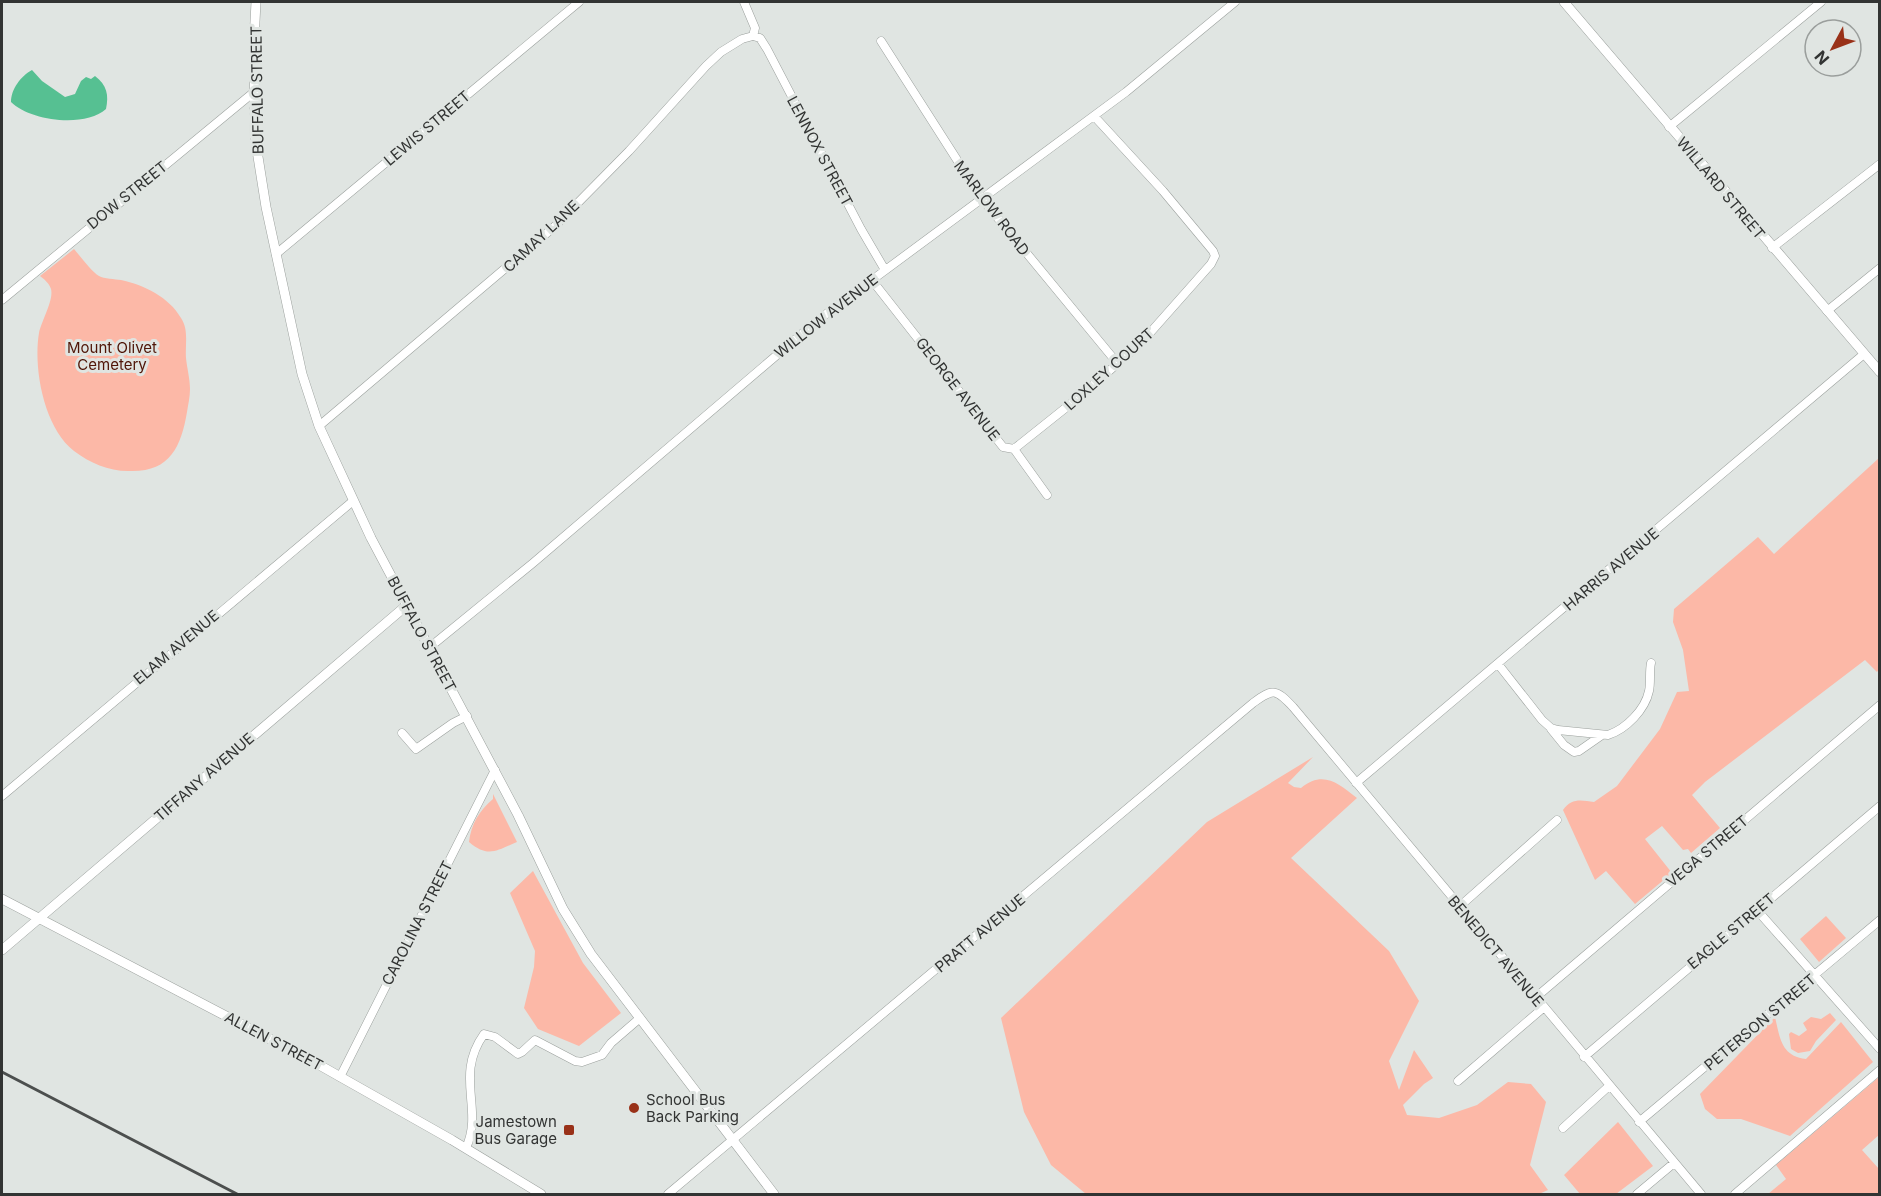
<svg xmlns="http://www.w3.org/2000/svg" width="1881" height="1196" font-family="Inter,sans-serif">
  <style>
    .green { fill: #fcb8a7 }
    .water { fill: #56c092 }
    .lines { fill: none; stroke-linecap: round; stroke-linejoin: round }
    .minor-casing { stroke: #9ba09d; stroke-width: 9 }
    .tertiary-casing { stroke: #9ba09d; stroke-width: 10 }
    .minor { stroke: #fff; stroke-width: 8 }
    .tertiary { stroke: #fff; stroke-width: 9 }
    .rail { stroke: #4c4f4e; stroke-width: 3 }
    .poi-dot { fill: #993118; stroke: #e0e5e2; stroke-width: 2 }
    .labels { text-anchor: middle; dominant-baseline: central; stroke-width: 6; stroke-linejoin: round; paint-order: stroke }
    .street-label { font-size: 15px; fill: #323433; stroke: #e0e5e2 }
    .park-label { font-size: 15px; fill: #4f1507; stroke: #e0e5e2 }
    .poi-label { font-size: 15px; fill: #323433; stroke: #e0e5e2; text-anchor: start }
  </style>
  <rect width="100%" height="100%" fill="#e0e5e2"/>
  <path class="green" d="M74,249c6,7 18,23 25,27 5,3 16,3 22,4 23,5 48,17 60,38 8,12 4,26 5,40 1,10 4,21 4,31 0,8 -2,16 -3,23 -6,36 -18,61 -59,59 -20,0 -38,-8 -54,-20 -30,-23 -41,-83 -35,-118 2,-11 15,-33 12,-44 -2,-6 -7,-10 -11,-13z
    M1879,458v211l-2,3 -12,-12 -160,122 -13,13 28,33 -29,25 -3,-4 -5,1 -21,-24 -17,13 27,34 -37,31 -29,-33 -11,9 -32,-70c8,-12 18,-10 31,-8l23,-16 43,-57 17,-37 12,-1 -6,-41 -10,-28 1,-13 84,-72 16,17z
    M1313,757l-25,26 6,4 7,1c22,-18 37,-5 56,10l-66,60 98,93 30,50 -30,60 10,29 15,-40 19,28 -9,6 -21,21 4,10 32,3 38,-13 31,-23 23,2 15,18 -16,63 18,25 -9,4h-453l-35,-29 -27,-53 -23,-94 206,-196z
    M493,794l24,48c-21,9 -29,16 -48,0 2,-18 10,-31 24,-43z
    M533,871l50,92 38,50 -42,33 -41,-17 -14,-21 10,-41 1,-16 -25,-58z
    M1826,916l20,22 -27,24 -19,-23z
    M1830,1013l6,7 -20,21 -6,10 -12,2 -7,-4 -2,-15 2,-2 8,4 8,-6 -4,-7 8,-6 10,2z
    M1775,1017c5,21 6,39 31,42l35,-37 32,40 -83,74 -49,-17h-24l-12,-10 -5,-15z
    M1879,1077v58l-17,15 17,19v25h-111l18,-15 -10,-14z
    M1618,1122l35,44 -37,28h-36l-16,-19z"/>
  <path class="water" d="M32,70l10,11 23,16 10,-3 6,-13 5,-4 5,2 4,-3c12,9 14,19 11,33 -21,19 -76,12 -95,-7 0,-13 10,-26 21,-32z"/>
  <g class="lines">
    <defs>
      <path id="minor" d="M744,2l11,26 -2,8
        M753,36l7,2 7,11 94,180 24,41
        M881,41l101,158 136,165
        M1669,127l152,-125
        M1772,248l108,-84
        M276,254l303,-252
        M871,279l132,168 11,2 33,46
        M2,300l252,-208
        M1827,311l53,-43
        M319,426l235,-199 75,-76 77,-85 15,-14 21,-13 11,-3
        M1014,449l64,-51 63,-55 70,-79 4,-8 -2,-5 -50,-60 -69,-75
        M430,647l103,-84 285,-243 308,-228 109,-90
        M1498,664l44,56 9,8 7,2 50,5c18,-6 37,-25 41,-44 2,-9 0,-19 2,-28
        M1551,729l13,16 10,7 5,-1 23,-16
        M402,733l14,16 37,-26 14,-7
        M1356,783l508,-429
        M2,796l351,-295
        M1459,907l98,-87
        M1756,909l124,140
        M1535,998l345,-293
        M1584,1057l296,-251
        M340,1077l155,-307
        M1458,1081l85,-73
        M1639,1122l241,-202
        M1563,1128l46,-42
        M466,1148c18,-39 -12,-72 18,-114l11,3 23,17 4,-2 13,-12 40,21 7,1 20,-7 9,-12 29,-25
        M668,1194l585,-491c20,-15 23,-14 40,4l408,487
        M1637,1194l37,-31
        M1735,1194l145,-124"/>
      <path id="tertiary" d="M256,2l-2,39 1,97 11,69 36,167 17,52 52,112 147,277 45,94 28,45 183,240
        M1564,2l316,370
        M2,899l312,163 138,78 89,54
        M2,950l405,-345"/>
    </defs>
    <use href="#minor" class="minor-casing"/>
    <use href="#tertiary" class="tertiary-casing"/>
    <use href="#minor" class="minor"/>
    <use href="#tertiary" class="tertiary"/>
    <path class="rail" d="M2,1072l235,122"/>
  </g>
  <g class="poi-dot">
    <circle cx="634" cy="1108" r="6"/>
    <rect x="563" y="1124" width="12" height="12" rx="3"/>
  </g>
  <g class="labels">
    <g class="street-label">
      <text transform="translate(257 90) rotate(-91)">BUFFALO STREET</text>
      <text transform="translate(427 128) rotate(-40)">LEWIS STREET</text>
      <text transform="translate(820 151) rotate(62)">LENNOX STREET</text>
      <text transform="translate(1721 188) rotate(50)">WILLARD STREET</text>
      <text transform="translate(127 195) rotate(-39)">DOW STREET</text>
      <text transform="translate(992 208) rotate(53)">MARLOW ROAD</text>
      <text transform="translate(541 236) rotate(-43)">CAMAY LANE</text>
      <text transform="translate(826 316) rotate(-38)">WILLOW AVENUE</text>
      <text transform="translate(1109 369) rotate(-42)">LOXLEY COURT</text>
      <text transform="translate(958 389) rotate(52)">GEORGE AVENUE</text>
      <text transform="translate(1611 569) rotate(-40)">HARRIS AVENUE</text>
      <text transform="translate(422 634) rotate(62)">BUFFALO STREET</text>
      <text transform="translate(176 647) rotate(-40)">ELAM AVENUE</text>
      <text transform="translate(204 777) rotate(-41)">TIFFANY AVENUE</text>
      <text transform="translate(1707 851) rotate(-40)">VEGA STREET</text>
      <text transform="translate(417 923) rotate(-63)">CAROLINA STREET</text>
      <text transform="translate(1731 931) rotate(-40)">EAGLE STREET</text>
      <text transform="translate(980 933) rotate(-40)">PRATT AVENUE</text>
      <text transform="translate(1496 951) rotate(50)">BENEDICT AVENUE</text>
      <text transform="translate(1760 1022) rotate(-40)">PETERSON STREET</text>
      <text transform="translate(274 1041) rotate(28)">ALLEN STREET</text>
    </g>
    <g class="park-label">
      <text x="112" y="347">Mount Olivet<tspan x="112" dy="17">Cemetery</tspan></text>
    </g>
    <g class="poi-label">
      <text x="646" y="1099">School Bus<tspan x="646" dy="17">Back Parking</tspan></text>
      <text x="557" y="1121" text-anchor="end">Jamestown<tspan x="557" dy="17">Bus Garage</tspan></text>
    </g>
  </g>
  <rect width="1881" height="1196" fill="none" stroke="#323433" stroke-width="6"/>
  <g transform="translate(1833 48) rotate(229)"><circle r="28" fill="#e0e5e2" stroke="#9a9e9c" stroke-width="1.5"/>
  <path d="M0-4.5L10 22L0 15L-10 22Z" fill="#993118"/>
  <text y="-9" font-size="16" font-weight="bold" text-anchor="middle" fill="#323433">N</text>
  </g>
</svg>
